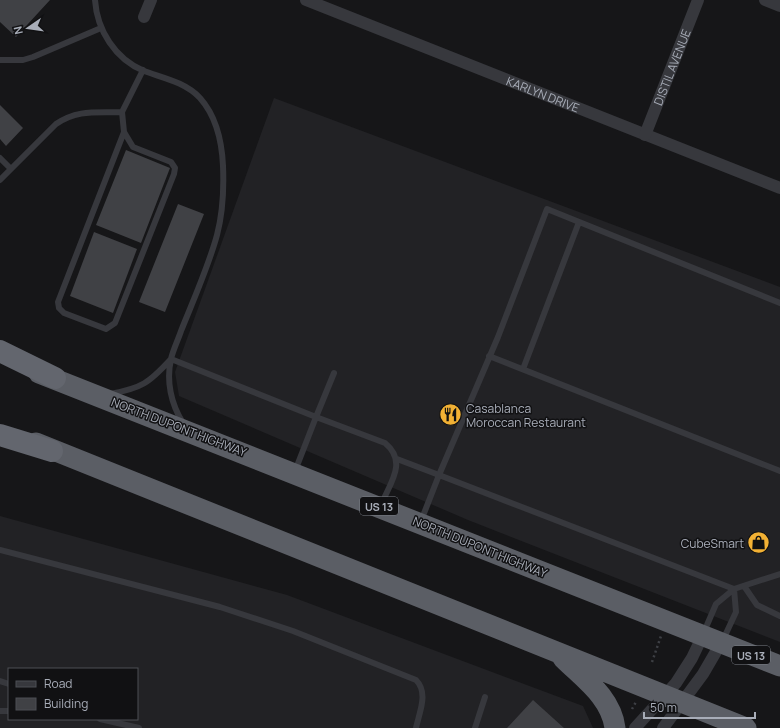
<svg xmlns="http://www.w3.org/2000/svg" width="780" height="728" font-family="Manrope,sans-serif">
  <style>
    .built { fill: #222225; fill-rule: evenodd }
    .building { fill: #404145 }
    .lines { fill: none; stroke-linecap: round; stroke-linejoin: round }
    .path { stroke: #3d3f44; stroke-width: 2.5; stroke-dasharray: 2 3; stroke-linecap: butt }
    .service { stroke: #37383d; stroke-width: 6 }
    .minor { stroke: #37383d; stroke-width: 12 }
    .trunk { stroke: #5b5e65; stroke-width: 21 }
    .motorway { stroke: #63666e; stroke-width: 22 }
    .labels { text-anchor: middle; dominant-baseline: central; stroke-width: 3; stroke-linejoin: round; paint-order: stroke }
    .shield { fill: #111113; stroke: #7b7e86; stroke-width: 1 }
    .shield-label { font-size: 11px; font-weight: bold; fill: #a8adb8 }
    .street-label { font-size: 12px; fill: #a8adb8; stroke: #111113 }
    .poi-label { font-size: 12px; fill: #a8adb8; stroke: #111113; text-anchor: start }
  </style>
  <rect width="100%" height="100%" fill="#161618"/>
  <path class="built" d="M274,98l506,189v355l-312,-122 -289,-124 -4,-24z
    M0,516l287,79 296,111 10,22h-593zM9,669h128v50h-128z"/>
  <path class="building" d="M0,0h50l-34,37 -16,-15z
    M0,105l23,23 -17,18 -6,-7z
    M126,150l44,18 -29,75 -45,-18z
    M178,204l26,10 -39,98 -26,-10z
    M94,232l43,17 -24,64 -43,-17z
    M533,700l31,28h-57z"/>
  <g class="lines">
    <path class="path" d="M652,662l9,-26
      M632,709l4,-7"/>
    <path class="service" d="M95,0c2,30 20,59 49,71 19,7 41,11 56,27 16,18 22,45 23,68 1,23 0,46 -6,69 -8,30 -24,66 -36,96 -3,9 -8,19 -10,28 -5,22 0,45 12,64
      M0,60h23l10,-3 68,-29
      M124,132l-66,170 1,6 5,5 42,16 9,-6 59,-149 1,-6 -4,-6 -38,-15 -9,-15 -2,-20 21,-42
      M0,158l11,11
      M0,180l56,-56c22,-15 41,-11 66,-12
      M489,356l291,115
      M171,359l145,58 -21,54
      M523,369l56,-147
      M334,373l-18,44 69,26c23,19 5,40 -4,62
      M110,394c32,-6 39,-11 61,-35
      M397,459l42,16 -18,46
      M0,550l220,57 73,24 123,49c13,13 3,33 0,48
      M744,586l13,19 23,11
      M734,589l-295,-114 59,-138 49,-128 233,94
      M704,632l12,-28 18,-15 46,-15
      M723,640l13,-28 -2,-23
      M0,681l9,3
      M0,711h9
      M100,719l39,9
      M475,728l10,-31"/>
    <g class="minor">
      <path id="s1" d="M306,0l474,188"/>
      <path d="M765,0l15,6"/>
      <path d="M144,17l7,-17"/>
      <path id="s2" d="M645,135l53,-135"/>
      <path d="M635,728l41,-45 16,-25 11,-23"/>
      <path d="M663,728l40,-54 18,-31"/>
    </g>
    <path class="trunk" d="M39,373l741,293
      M36,443l710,285
      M563,658c21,21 48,39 52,70"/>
    <path class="motorway" d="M0,351l55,27
      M0,435l52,16"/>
  </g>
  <defs>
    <symbol id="restaurant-disc" viewBox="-11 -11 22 22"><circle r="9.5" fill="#f2b134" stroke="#111113"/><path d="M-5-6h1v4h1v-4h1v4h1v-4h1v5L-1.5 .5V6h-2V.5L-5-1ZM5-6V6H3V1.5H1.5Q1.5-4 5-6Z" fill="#111"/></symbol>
    <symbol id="shop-disc" viewBox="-11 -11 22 22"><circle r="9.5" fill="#f2b134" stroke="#111113"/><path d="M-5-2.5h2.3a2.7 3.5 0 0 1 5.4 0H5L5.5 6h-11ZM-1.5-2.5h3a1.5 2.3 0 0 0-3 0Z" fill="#111"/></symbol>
  </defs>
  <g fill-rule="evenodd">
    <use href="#restaurant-disc" x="438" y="402" width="25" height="25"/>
    <use href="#shop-disc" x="746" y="530" width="25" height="25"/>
  </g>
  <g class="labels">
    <g class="shield">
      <rect x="360" y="497" width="38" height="18" rx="3"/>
      <rect x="732" y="646" width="38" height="18" rx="3"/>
    </g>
    <g class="shield-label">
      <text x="379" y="506">US 13</text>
      <text x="751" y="655">US 13</text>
    </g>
    <g class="street-label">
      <text stroke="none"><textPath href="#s2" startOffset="73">DISTIL AVENUE</textPath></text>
      <text stroke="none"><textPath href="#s1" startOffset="255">KARLYN DRIVE</textPath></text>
      <text transform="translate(179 427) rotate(21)">NORTH DUPONT HIGHWAY</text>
      <text transform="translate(480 547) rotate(22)">NORTH DUPONT HIGHWAY</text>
    </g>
    <g class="poi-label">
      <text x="466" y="408">Casablanca<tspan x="466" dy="14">Moroccan Restaurant</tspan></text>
      <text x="744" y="543" text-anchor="end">CubeSmart</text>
    </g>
  </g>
  <rect x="8" y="668" width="130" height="52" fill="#111113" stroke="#4d4f55"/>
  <rect x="16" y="681" width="20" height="6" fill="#37383d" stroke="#4d4f55"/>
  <text x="44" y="688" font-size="12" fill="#a8adb8">Road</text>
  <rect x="16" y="698" width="20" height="12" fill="#404145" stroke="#4d4f55"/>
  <text x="44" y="708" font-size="12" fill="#a8adb8">Building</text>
  <g transform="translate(28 28) rotate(257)" stroke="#111113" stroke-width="3" paint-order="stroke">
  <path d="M0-3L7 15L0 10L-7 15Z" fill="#a8adb8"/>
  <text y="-6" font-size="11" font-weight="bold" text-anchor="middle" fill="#a8adb8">N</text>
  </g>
  <path d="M644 712v6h111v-6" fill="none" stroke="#a8adb8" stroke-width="2"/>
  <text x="650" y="712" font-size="12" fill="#a8adb8" stroke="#111113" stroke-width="3" paint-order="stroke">50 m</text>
</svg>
